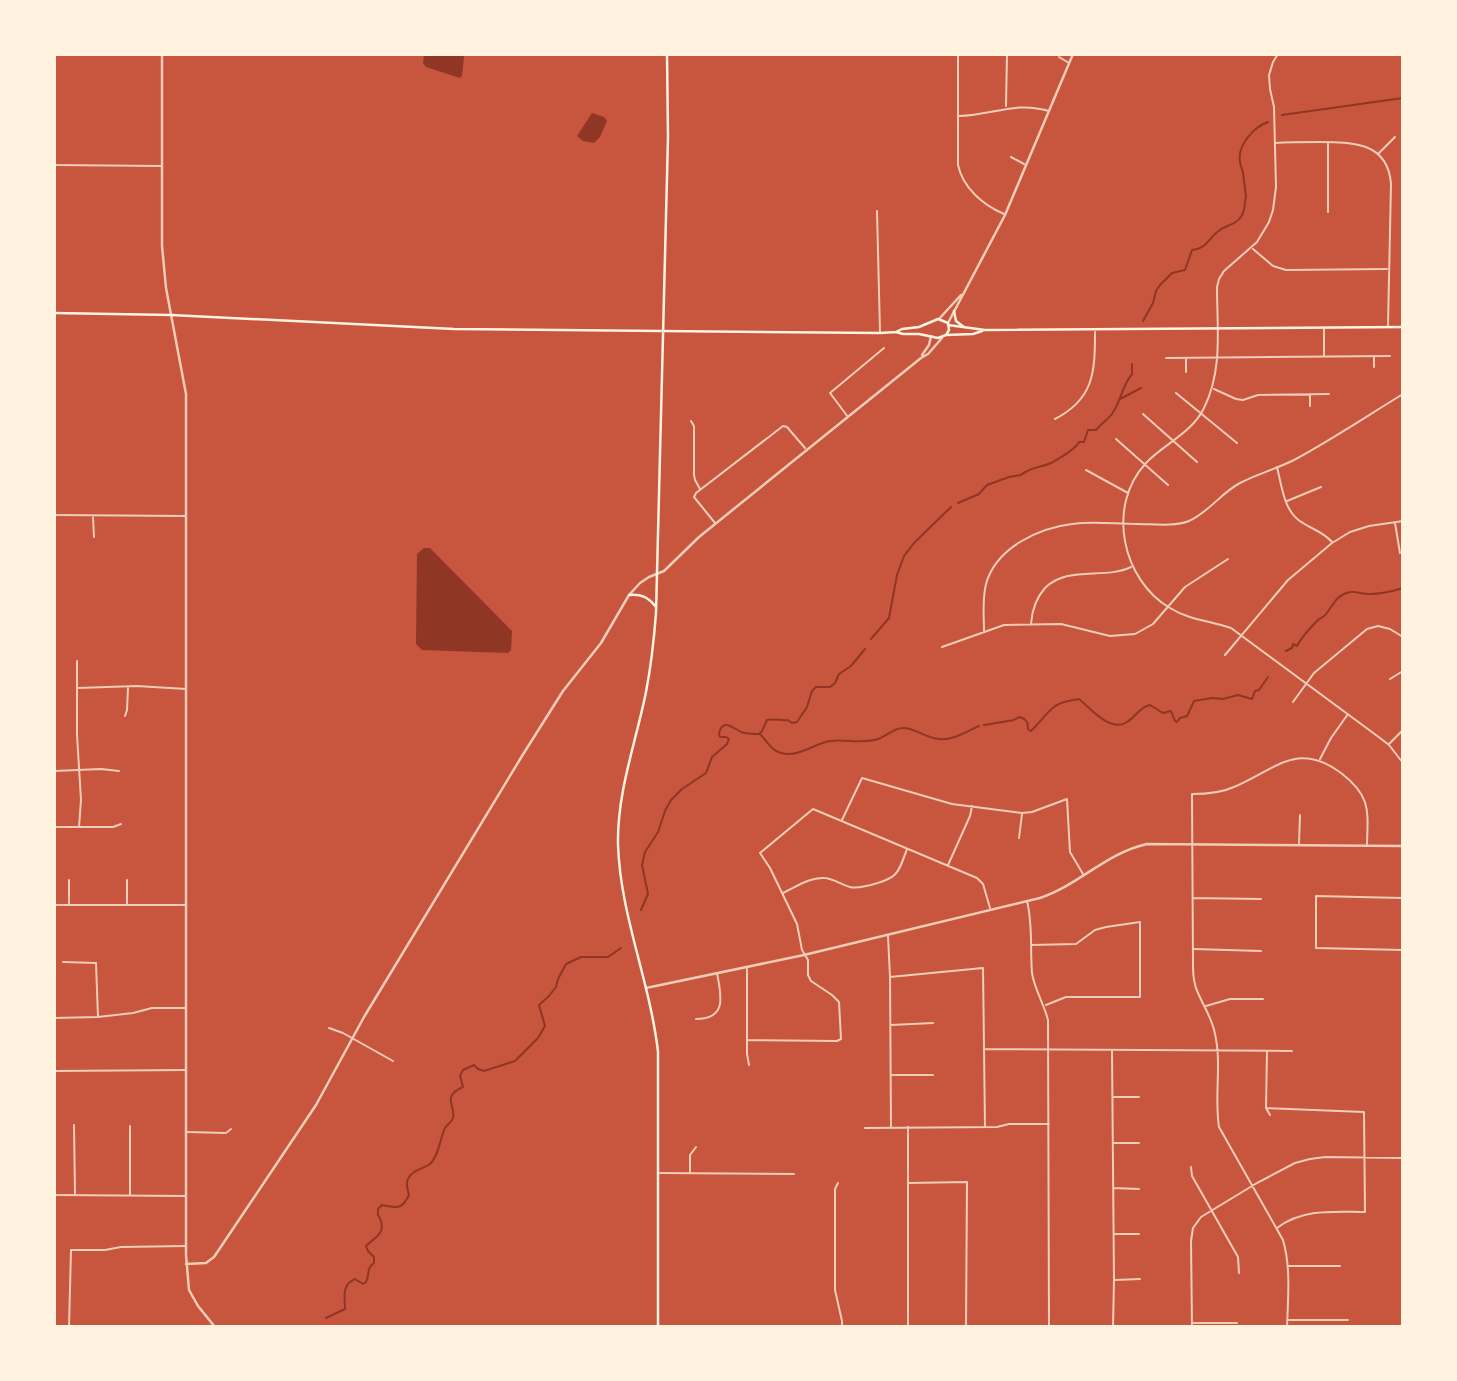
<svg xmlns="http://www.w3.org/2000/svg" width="1457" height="1381" font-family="Montserrat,sans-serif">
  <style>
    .water { fill: #8f3625 }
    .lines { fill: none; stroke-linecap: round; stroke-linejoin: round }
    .stream { stroke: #8f3625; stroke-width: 2 }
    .minor { stroke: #f1ccb7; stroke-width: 2 }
    .tertiary { stroke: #f1ccb7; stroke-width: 2.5 }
    .secondary { stroke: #fff3e0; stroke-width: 2.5 }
  </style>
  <rect width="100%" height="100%" fill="#c8553d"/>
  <path class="water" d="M424,54h37l3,2 -2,20 -2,2 -34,-11 -3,-4z
    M592,113l12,4 3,4 -7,16 -6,6 -11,-2 -6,-5z
    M424,548h6l82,83 -1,19 -3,3 -86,-3 -6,-6 1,-90z"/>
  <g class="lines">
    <path class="stream" d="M1282,115l121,-17
      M1143,321l10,-18 3,-12 4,-6 12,-12 13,-3 7,-20c15,-1 17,-13 28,-20 6,-5 15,-5 20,-12 6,-7 4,-14 6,-22 -1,-7 -2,-15 -3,-23 0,-4 -3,-7 -3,-11 -3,-17 14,-35 28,-40
      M1120,399l21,-11
      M958,503l21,-9 8,-9 22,-8 12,-2c10,-9 21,-7 32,-13 8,-5 22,-12 26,-20h5l4,-12h8c5,-6 12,-11 16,-16 9,-13 10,-28 20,-40v-10
      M871,639l18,-21 8,-43 7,-19 10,-13 37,-36
      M1286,651l6,-3 1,-4 4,2c5,-10 13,-18 21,-26 3,-2 6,-3 8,-6 8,-10 10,-19 24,-22 7,-1 14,3 21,2 12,0 22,-3 32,-6
      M984,725l30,-5 5,-3c7,2 9,4 9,12l3,2c20,-19 17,-28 48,-32 12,10 32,34 48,23 9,-5 12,-15 23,-17l13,8 8,-2 4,10 2,1 3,-4 7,-2 7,-15 18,-3 11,1 15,-4 14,4 3,-8 4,-1 9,-13
      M759,734l3,-3 5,-11c7,-2 13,1 21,0l4,3 5,-1 10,-15 5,-16 4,-4h14l5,-4 4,-9 12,-8 14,-17
      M760,734c10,10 12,20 29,20 15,0 27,-11 41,-13 16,-2 33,3 48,-2 9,-3 15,-11 25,-11 12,0 23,10 36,11 13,2 28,-8 40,-13
      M641,910l7,-16 -6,-29 3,-13 13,-20 7,-21 6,-11 11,-11 24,-16 6,-16 15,-13 2,-5 -3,-2h-6l-1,-3c3,-16 13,-7 22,-2 6,2 12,2 18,2
      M326,1318l19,-9c0,-12 -4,-24 10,-30l8,5 3,-2c4,-8 0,-13 8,-19v-6l-6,-6 -2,-5c8,-8 19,-12 15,-25 -4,-11 -3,0 -3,-12l4,-4c15,3 20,5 27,-10 -1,-5 -4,-10 -1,-16 4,-9 15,-10 22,-15 9,-8 10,-26 15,-36 2,-3 5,-5 7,-8 7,-11 -13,-23 11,-33l-3,-11 3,-6 11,-5 4,4 6,2 31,-10 23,-23 7,-12 -6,-21 10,-9 7,-9 2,-8 8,-15 15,-7h27l13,-9"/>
    <path class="minor" d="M958,54v111c5,23 25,40 46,49
      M1278,54l-5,8 -4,13 1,14 4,18 2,80 -3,23 -4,12 -12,20 -33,29 -5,8 -2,8c0,41 6,83 -13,121 -12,25 -40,36 -58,55 -40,43 -24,117 24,145 19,12 41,13 61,20l149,110 9,7 14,18
      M1059,57l10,6
      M1006,106l1,-52
      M959,116c34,-1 56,-15 90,-5
      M1275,143c15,-1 30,-1 45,-1 32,0 68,0 71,42l-3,142
      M1328,143v69
      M1378,154l17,-17
      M1011,157l13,7
      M54,165l108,1
      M877,211l3,121
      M1253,249l20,17 13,4 101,-1
      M1324,329v26
      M1166,358l224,-2
      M1186,359v13
      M1374,367v-10
      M1214,389l22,10 7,1 15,-5 71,-1
      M1176,393l61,50
      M1310,396v10
      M1143,414l54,48
      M848,417l-18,-24 54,-45
      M1055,419c39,-20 40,-47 40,-87
      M691,421l3,5v49l1,5 5,9
      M1116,439l52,46
      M1277,467c5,20 7,46 26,56 12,8 19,8 29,19
      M1086,470l42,23
      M1287,501l34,-14
      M54,515l132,1
      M93,517l1,20
      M715,523l-21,-26 2,-4 87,-67 4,1 18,21
      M1395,523l5,30
      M1031,624c1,-14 5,-26 14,-36 23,-23 59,-8 86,-21
      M984,632c0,-16 -2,-32 2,-48 10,-36 52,-56 86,-60 21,-3 43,0 64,0 16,0 38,3 53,-3 20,-9 32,-28 51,-38 17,-9 36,-14 54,-23 37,-20 73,-44 109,-66
      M942,647l62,-22 57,-1 49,12 25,-2 18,-10 32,-37 43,-28
      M1225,655l63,-75 44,-37 18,-11 19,-6 34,-5
      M77,661v74l4,65 -2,27
      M1390,679l13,-8
      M77,688l60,-2 49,3
      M1293,702l21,-29 53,-44 11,-3 12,3 13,8
      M125,716l2,-6 1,-22
      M1389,744l14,-14
      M1320,759l11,-21 17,-24
      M54,771l47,-2 18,2
      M842,820l20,-42 90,26 70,9 10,-1 35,-13 3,53 13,22
      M54,827h59l8,-3
      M1019,838l3,-24
      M1299,844l1,-29
      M948,865l22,-49 2,-10
      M127,880v24
      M783,893c13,-6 27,-16 41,-15 9,0 17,7 26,9 7,2 14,-1 21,-2 27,-7 27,-11 36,-36
      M1193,898l68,1
      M1403,898l-87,-2v52l87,2
      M1027,901c6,24 3,48 5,72 2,15 12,31 16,47l1,307
      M69,904v-24
      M54,905h132
      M888,936l2,41 1,151
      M1031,945l45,-1 19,-14 11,-3 34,-5v75h-74l-20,8
      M1194,949l67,2
      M63,962l33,1 2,54
      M747,969v85l2,11
      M890,977l93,-9 2,159
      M1206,1006l24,-7h33
      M54,1018l44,-1 35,-4 19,-5h33
      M696,1019c32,0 25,-24 21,-46
      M891,1025l42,-2
      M329,1028l14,5 50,28
      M747,1040l90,1 4,-2 -2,-37 -7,-7 -21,-14 -3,-6v-15l-6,-10 -5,-26 -27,-56 -10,-15 53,-44 164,69 6,6 7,24
      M984,1049l308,2
      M1112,1051l2,229 -1,47
      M1267,1051l-1,57 4,7
      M54,1071l132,-1
      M892,1075h41
      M1113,1097h26
      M1266,1108l98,4 1,100c-30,0 -62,-4 -88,16
      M74,1125l1,69
      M908,1127v200
      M865,1128l132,-1 12,-3h40
      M187,1132l39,1 5,-4
      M1114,1143h25
      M1191,1167l1,9 46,81 1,16
      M690,1172v-17l6,-8
      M660,1173l134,1
      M838,1183l-3,6v101l7,31v6
      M908,1183l59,-1 -1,145
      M1114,1188l25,1
      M54,1195l132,1
      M130,1195v-69
      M1115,1234h24
      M1288,1266h52
      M1115,1280l25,-1
      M1289,1320h59
      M1193,1323h44
      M69,1327l2,-77h34l16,-3 65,-1
      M1192,1327l-1,-86 2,-13 8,-11 56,-34 38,-20 15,-4 15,-2 78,1
      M1287,1327c1,-29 4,-60 -4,-87l-64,-113c-5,-31 3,-63 -4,-93 -3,-16 -11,-27 -17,-41 -4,-8 -5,-17 -5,-27l-1,-172c14,0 29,-1 42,-7 41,-17 63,-47 107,-14 30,23 27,37 26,71"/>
    <path class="tertiary" d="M162,54v192l4,42 20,106v861l3,35 9,16 17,21
      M939,319l22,-24
      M948,323l57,-108 68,-161
      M922,355l7,-10 2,-9
      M646,988l158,-33 236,-57c39,-13 66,-45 107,-54l256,2
      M186,1264l20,-1 8,-6 102,-152 48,-88 158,-261 41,-65 38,-48 28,-48 11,-12 9,-6 15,-6 35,-34 222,-179 7,-4 14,-16"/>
    <path class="secondary" d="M954,311l2,10 8,6
      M54,313l117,2 283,14 426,4 16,-1 6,-3 17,-2 19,-8 10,4 1,7 -3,5
      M948,325l37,5 418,-3
      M896,332l7,2h16l19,4 8,-3 27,-1 9,-3
      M629,595c13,-1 19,2 27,12
      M658,1327v-275c-8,-71 -38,-137 -40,-208 -1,-52 18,-102 28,-152 5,-26 8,-52 10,-79l12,-476 -1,-83"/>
  </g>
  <rect width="1457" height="1381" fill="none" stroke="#fff3e0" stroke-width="112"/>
</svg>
